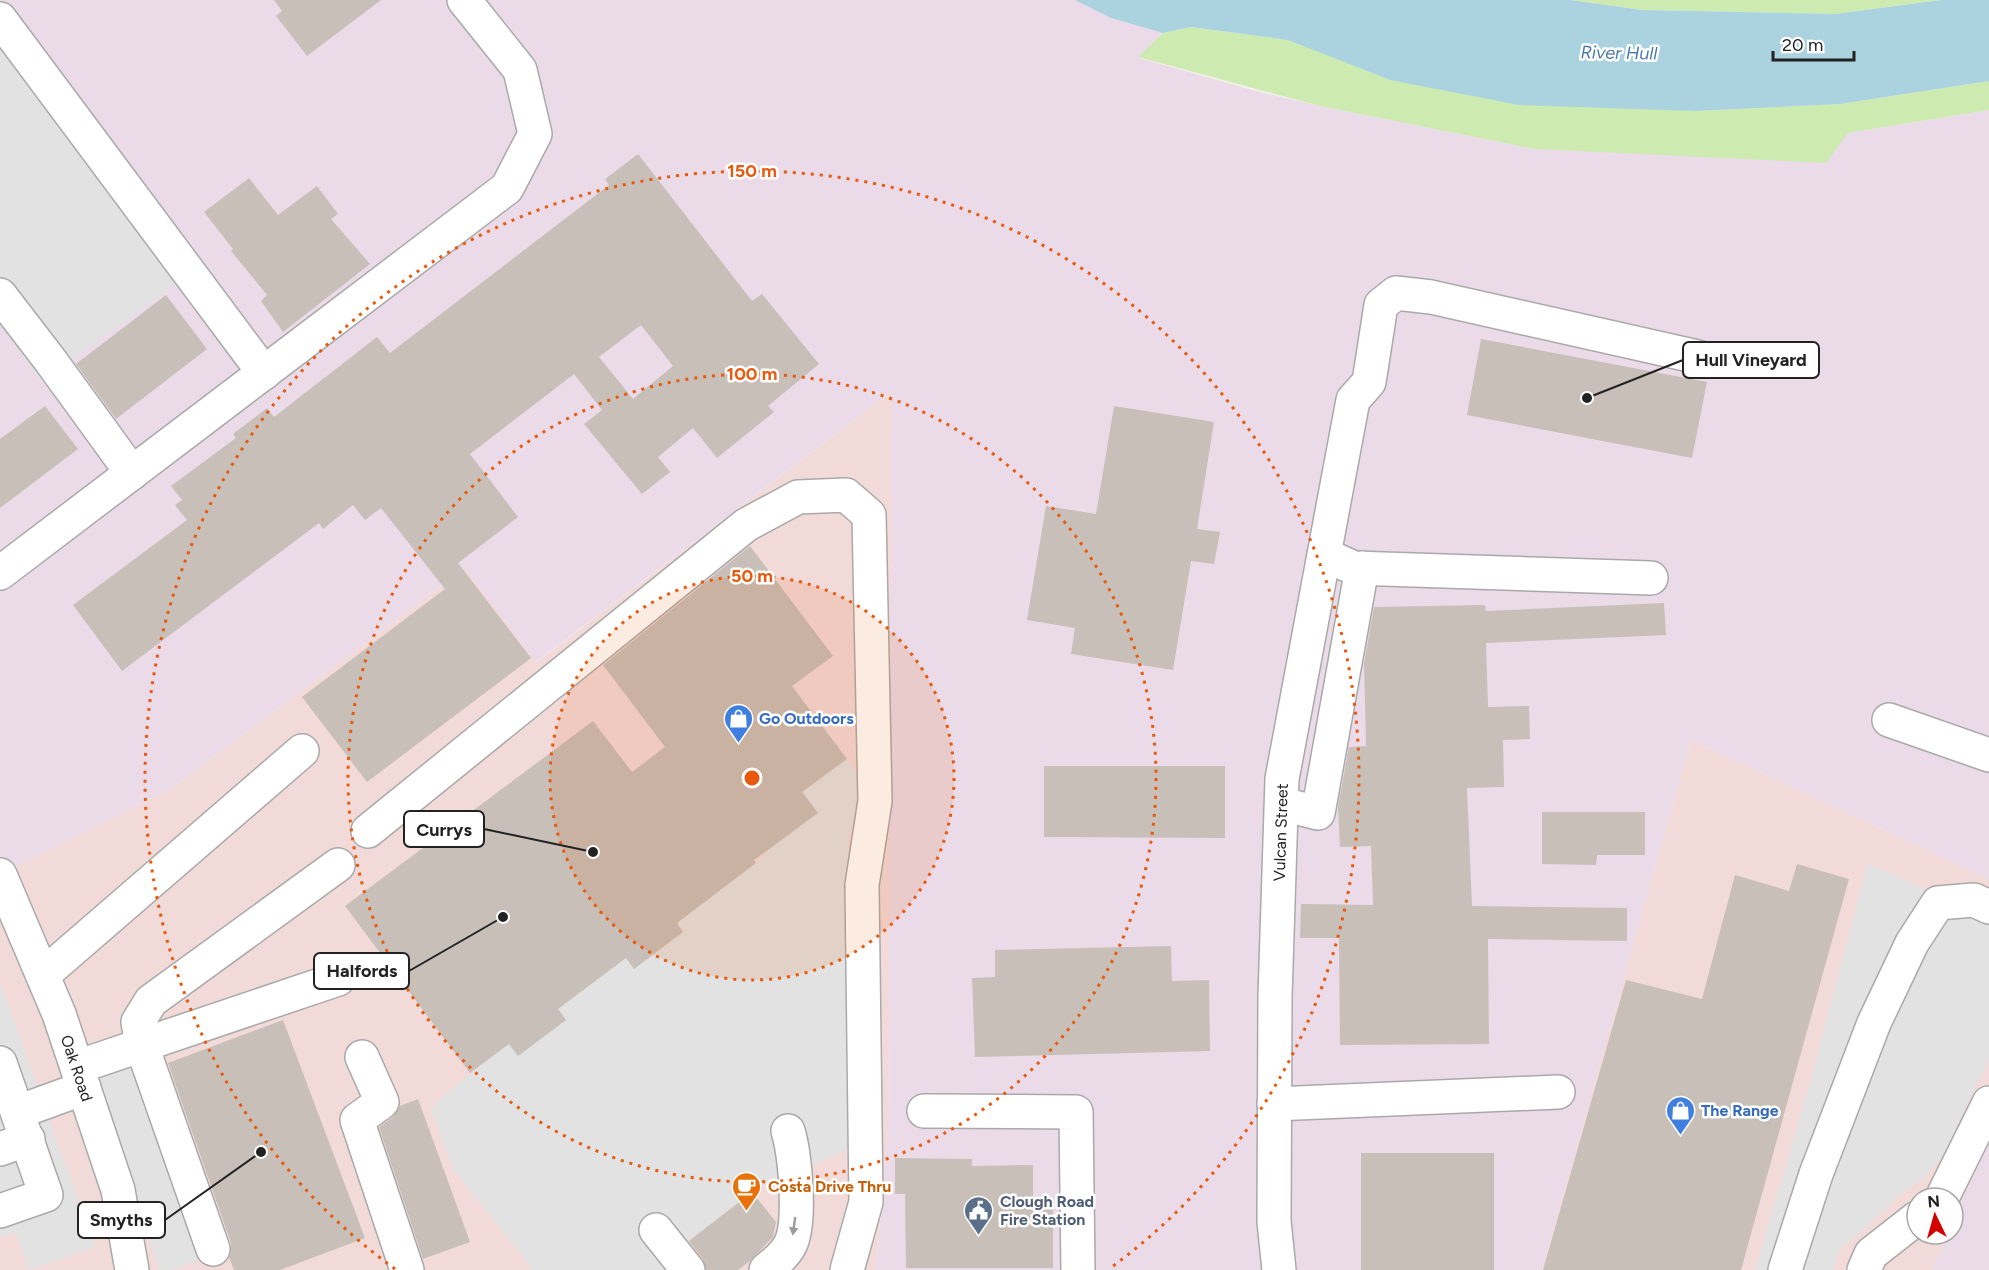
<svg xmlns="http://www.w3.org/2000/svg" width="1989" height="1270" font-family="Figtree,sans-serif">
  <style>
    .commercial { fill: #f2dad9 }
    .industrial { fill: #ebdbe8 }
    .grass { fill: #cdebb0 }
    .parking { fill: #e2e2e2 }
    .water { fill: #aad3df }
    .building { fill: #c7bfb8; fill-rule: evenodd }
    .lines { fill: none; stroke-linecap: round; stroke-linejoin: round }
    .minor-casing { stroke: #a9a9a9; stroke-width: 36 }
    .minor { stroke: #fff; stroke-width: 33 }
    .oneway { fill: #9c9c9c }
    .ring { fill: none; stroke: #e8590c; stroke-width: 3; stroke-dasharray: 3 6 }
    .labels { text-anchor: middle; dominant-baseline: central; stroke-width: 5; stroke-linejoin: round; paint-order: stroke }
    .shop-label { font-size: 16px; font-weight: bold; fill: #366cbe; stroke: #fff; text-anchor: start }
    .street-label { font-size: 16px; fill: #222; stroke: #fff }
    .food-label { font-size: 16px; font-weight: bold; fill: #c56008; stroke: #fff; text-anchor: start }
    .service-label { font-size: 16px; font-weight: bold; fill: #4e5e75; stroke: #fff; text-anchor: start }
    .water-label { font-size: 18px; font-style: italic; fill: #4a7aab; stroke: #fff }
    .centre { fill: #e8590c; stroke: #fff; stroke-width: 3 }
    .ring-label { font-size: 18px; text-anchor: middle; font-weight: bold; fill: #e8590c; stroke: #fff; stroke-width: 5; stroke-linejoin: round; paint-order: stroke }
    .leader { fill: none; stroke: #222; stroke-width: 2 }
    .callout-dot { fill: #222; stroke: #fff; stroke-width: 2 }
    .callout { fill: #fff; stroke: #222; stroke-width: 2 }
    .callout-label { font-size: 18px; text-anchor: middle; font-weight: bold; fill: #222 }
  </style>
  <rect width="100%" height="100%" fill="#f2efe9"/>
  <path class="commercial" d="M892,391v326l-4,413 -12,140h-876v-396l170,-85 295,-221 72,94z
    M1691,740l298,139v260l-36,83v-24h-36v36h31l-16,36h-390z"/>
  <path class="industrial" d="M0,0h1075l36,18 52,15 -24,25 120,34 61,14 215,43 313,-16 141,-23v769l-298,-139 -149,530h-666l12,-140 4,-739 -356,271 -71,-94 -295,221 -170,85z
    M1989,1139v131h-57l16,-36h5v-12z"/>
  <path class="grass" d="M1570,0h371l-106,14 -192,-4z
    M1191,27l98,13 101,40 306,31 144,-7 149,-23v29l-141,23 -22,30 -291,-14 -215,-43 -182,-49 25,-24z"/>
  <path class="parking" d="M0,48l180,233 -139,101 -41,-57z
    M847,759l18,26v13l-17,40 -1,312 -95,42 -72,56 -14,22h-133l-80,-101 -22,-59 16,-18 62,-48 57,-24 -8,-11 68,-51 8,11 49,-36 -6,-10 79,-60 16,-16 45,-34 -15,-21z
    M1868,863l121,56v139l-47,100 -19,21 -25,17 -39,38 -19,14 -8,22h-77l53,-180z
    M0,982l95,265 -67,23 -12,-38 -16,6z
    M143,1025l84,225 -56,20h-11l-81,-221z"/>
  <path class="water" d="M1075,0h495l73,10 192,4 106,-14h48v81l-149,23 -144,7 -177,-6 -129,-25 -102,-40 -97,-13 -28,6 -52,-15z"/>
  <path class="building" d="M274,0h107l-74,56 -31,-40 6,-5z
    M638,154l114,147 10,-7 57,70 -51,42 6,6 -57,46 -24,-30 -35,29 12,15 -28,22 -58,-70 18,-14 -28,-36 -104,80 48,63 -60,46 73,95 -164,124 -65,-85 143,-108 -64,-81 -16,12 -12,-15 -30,24 -4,-6 -197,148 -49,-66 114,-85 -12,-15 7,-5 -11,-14 65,-48 -3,-4 34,-26 7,9 103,-80 13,16 219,-168 -4,-6zM641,325l32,41 -40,33 -34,-42z
    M249,178l29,37 39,-29 21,28 -7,5 39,45 -87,68 -22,-31 6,-6 -36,-44 2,-2 -29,-37z
    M166,295l41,54 -91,70 -40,-55z
    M1481,339l226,43 -15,76 -225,-43z
    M45,406l33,43 -78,59v-69z
    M1114,406l100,16 -17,107 23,3 -6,32 -23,-3 -18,109 -102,-16 4,-26 -48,-8 19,-114 50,8z
    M750,546l83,110 -41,30 55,73 -45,33 16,21 -64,47 2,3 -79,60 6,9 -49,37 -8,-11 -68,51 8,11 -48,36 -9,-12 -39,29 -125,-167 248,-185 39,51 33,-25 -62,-82z
    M1664,603l2,32 -180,8 2,64 41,-1 1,33 -27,1 1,47 -37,1 5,118 155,2v33l-139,-2 1,105 -149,1 -1,-107h-39l1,-34 72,1 -2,-59 -31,1 -2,-40 11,-60 17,-1 -2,-83 10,-56 111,-2 1,6z
    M1044,766h181v72l-181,-1z
    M1542,812h103v43h-48l-1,10 -54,-1z
    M1797,864l52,15 -108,391h-198l83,-290 76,19 33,-124 54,16z
    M1171,946l1,35 37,-1 1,71 -235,6 -3,-79 23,-1v-27z
    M283,1020l82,218 -85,32h-46l-5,-13 2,-5v-9l-63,-180z
    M418,1099l52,143 -47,17 -44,-132 14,-10 7,-11z
    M1361,1153h133v117h-133z
    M895,1158l77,1v7l61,-1v37l20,-1v67h-147l-1,-74h-10z
    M752,1192l24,30 -3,15 -23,24 -12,9h-32l-3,-11 -14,-18z"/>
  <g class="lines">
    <defs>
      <g id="minor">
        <path d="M0,19l264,354"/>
        <path d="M0,295l50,65 82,113"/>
        <path d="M1325,555l29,13 297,10"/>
        <path d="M0,573l507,-385 28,-54 -15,-64 -56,-70"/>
        <path d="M1889,720l100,35"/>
        <path d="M1282,804l36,9 44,-245"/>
        <path d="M368,831l378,-306 52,-28 48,-2 23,20 6,286 -13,84 4,317 -19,68"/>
        <path id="s1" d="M0,875l59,139 59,176 14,80"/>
        <path d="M43,975l259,-224"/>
        <path d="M362,1057l20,45 -25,18 50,150"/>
        <path d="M0,1063l46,132 -46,16"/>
        <path d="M77,1067l261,-88"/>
        <path d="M1274,1104l284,-12"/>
        <path d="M924,1111l152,1 2,158"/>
        <path d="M18,1112l66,-24"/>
        <path d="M0,1149l28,-10"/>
        <path d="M1942,1198l47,-95"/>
        <path d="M656,1230l32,40"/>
        <path d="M213,1249l-71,-203 -4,-24 13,-21 187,-136"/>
        <path d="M766,1270c10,-8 20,-16 25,-27 10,-23 4,-89 -3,-112"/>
        <path id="s2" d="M1279,1270l-5,-49 1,-224 7,-218 71,-379 16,-18 12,-77 15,-12 35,4 267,60"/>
        <path d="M1785,1270l31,-96 58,-151 38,-80 26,-40 36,-3 15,7"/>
        <path d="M1864,1270l7,-16 46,-36"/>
      </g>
    </defs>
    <use href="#minor" class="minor-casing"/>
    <use href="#minor" class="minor"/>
  </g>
  <defs><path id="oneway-solid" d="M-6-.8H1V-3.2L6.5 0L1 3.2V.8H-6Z" transform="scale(1.5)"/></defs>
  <use class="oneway" href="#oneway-solid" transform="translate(794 1226) rotate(98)"/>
  <circle cx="752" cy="778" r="202" fill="#e8590c" fill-opacity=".12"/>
  <g class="ring">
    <circle cx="752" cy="778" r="202"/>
    <circle cx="752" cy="778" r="404"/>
    <path d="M395 1269A607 607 0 1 1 1109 1269"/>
  </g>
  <defs>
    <symbol id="shop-pin" viewBox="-11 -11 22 30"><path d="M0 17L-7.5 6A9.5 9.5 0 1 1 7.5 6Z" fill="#3f7fe0" stroke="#fff"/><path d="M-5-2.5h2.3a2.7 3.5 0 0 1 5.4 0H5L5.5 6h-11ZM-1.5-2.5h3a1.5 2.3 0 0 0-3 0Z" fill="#fff"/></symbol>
    <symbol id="cafe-pin" viewBox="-11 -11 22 30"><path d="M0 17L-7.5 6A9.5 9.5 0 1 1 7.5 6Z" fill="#e8710a" stroke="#fff"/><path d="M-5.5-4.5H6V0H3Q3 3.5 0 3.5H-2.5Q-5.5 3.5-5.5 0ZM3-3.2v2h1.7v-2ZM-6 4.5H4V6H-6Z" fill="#fff"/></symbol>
    <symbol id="civic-pin" viewBox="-11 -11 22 30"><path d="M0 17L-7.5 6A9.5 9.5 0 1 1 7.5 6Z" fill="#5c6f8a" stroke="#fff"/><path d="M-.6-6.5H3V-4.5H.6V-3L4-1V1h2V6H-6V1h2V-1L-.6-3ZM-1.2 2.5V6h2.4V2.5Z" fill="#fff"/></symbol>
  </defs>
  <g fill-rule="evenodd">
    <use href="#shop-pin" x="722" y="702" width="33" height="45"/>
    <use href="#shop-pin" x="1664" y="1094" width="33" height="45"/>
    <use href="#cafe-pin" x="730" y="1170" width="33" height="45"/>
    <use href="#civic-pin" x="962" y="1194" width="33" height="45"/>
  </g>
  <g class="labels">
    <g class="shop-label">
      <text x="759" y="718">Go Outdoors</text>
      <text x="1701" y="1110">The Range</text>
    </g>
    <g class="street-label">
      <text stroke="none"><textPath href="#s2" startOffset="438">Vulcan Street</textPath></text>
      <text stroke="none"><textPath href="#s1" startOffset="208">Oak Road</textPath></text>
    </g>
    <g class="food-label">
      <text x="768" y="1186">Costa Drive Thru</text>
    </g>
    <g class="service-label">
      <text x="1000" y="1201">Clough Road<tspan x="1000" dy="18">Fire Station</tspan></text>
    </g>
    <g class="water-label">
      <text transform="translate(1619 53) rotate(1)">River Hull</text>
    </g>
  </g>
  <circle cx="752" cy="778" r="9" class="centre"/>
  <g class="ring-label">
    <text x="752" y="177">150 m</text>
    <text x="752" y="380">100 m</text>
    <text x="752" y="582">50 m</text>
  </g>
  <path class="leader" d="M1587 398L1683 360M593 852L484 829M503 917L409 971M261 1152L165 1220"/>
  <g class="callout-dot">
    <circle cx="1587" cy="398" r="6"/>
    <circle cx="593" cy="852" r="6"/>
    <circle cx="503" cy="917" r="6"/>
    <circle cx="261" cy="1152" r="6"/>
  </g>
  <g class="callout">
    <rect x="1683" y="342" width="136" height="36" rx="6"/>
    <rect x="404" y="811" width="80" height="36" rx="6"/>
    <rect x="314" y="953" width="95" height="36" rx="6"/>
    <rect x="78" y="1202" width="87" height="36" rx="6"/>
  </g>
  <g class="callout-label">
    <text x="1751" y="366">Hull Vineyard</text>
    <text x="444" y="836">Currys</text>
    <text x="362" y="977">Halfords</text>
    <text x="121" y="1226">Smyths</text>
  </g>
  <g transform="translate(1935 1216) rotate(355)"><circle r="28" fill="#ffffff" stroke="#a7a7a7" stroke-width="1.5"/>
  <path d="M0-4.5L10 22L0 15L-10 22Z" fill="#d40000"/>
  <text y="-9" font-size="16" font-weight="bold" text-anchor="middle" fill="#222222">N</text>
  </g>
  <path d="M1773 51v9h81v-9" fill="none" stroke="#222222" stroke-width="3"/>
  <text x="1782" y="51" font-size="18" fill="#222222" stroke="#ffffff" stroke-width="4.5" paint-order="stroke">20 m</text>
</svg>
